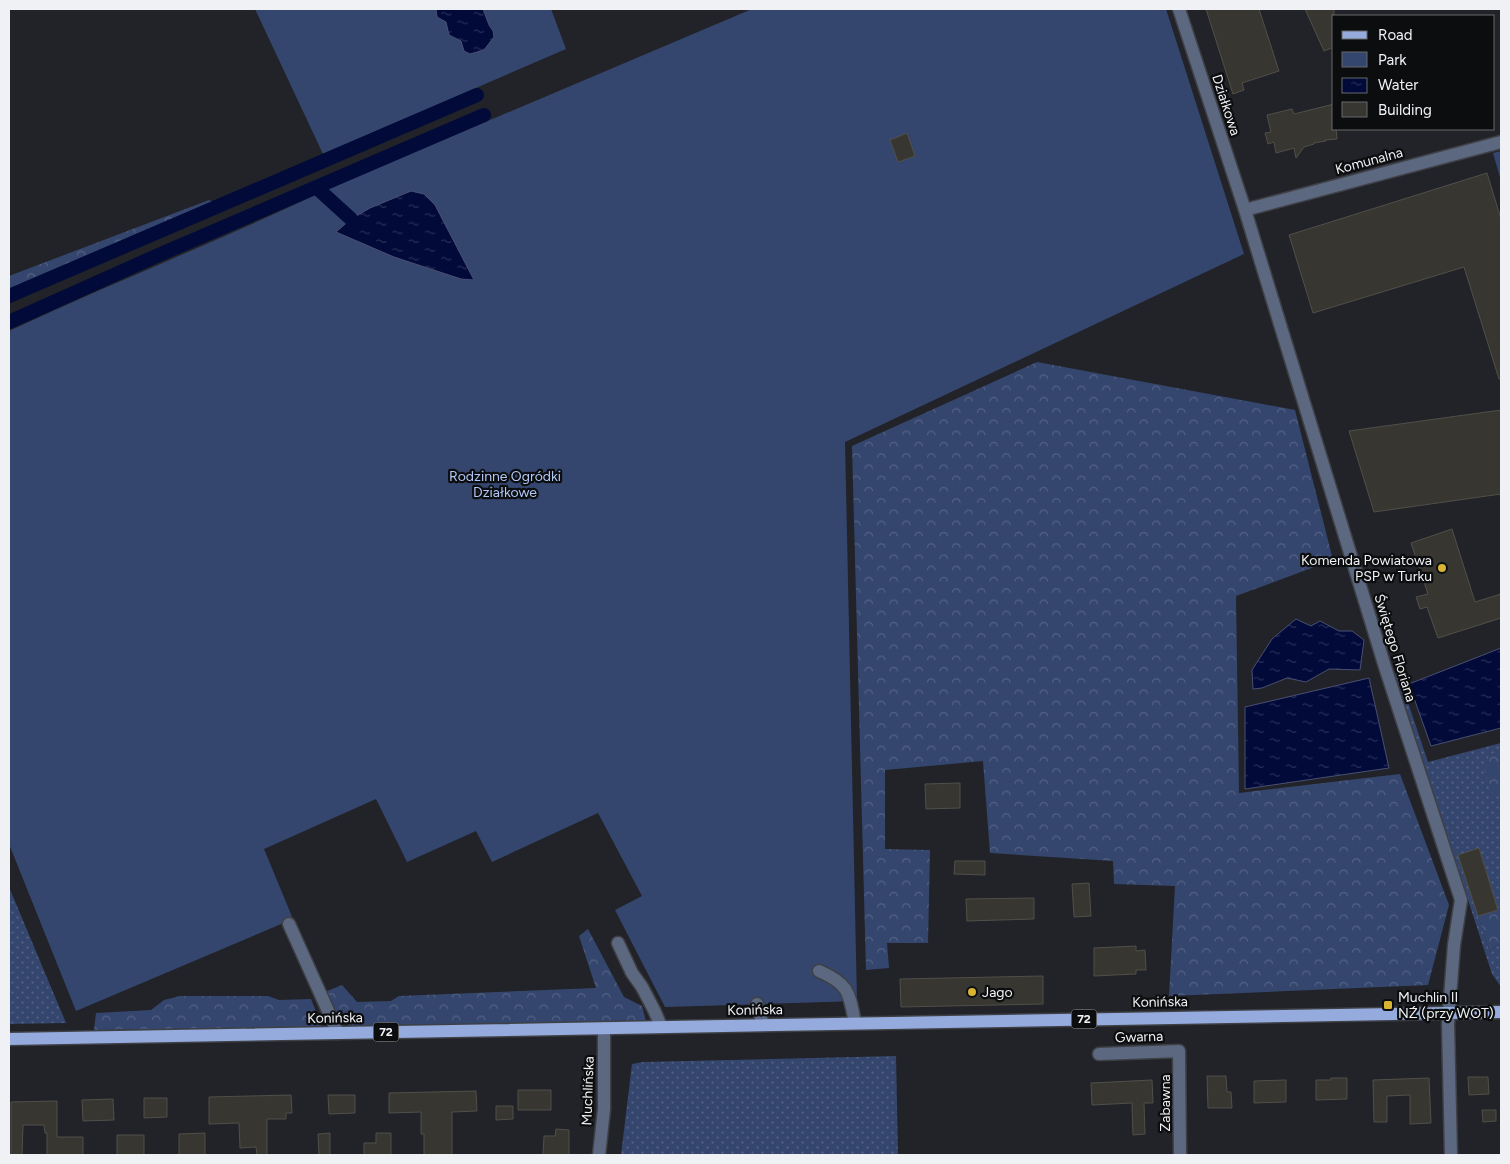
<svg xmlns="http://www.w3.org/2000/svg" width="1510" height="1164" font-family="Figtree,sans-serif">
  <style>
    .grass { fill: url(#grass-dots) }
    .forest { fill: url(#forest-crowns) }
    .green { fill: #35466e }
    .water { fill: url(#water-ripples); stroke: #494f72 }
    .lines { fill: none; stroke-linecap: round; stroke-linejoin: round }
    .canal { stroke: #020a3a; stroke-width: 14 }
    .building { fill: #383631; stroke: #514f49 }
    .minor-casing { stroke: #3e4045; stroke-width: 15 }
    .primary-casing { stroke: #3e4045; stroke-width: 15 }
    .minor { stroke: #5c6780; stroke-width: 12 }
    .primary { stroke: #95abde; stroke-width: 12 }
    .poi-dot { fill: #d9b334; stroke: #0c0d0f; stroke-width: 2 }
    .labels { text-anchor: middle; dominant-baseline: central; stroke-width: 4.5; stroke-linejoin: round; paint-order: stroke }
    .shield { fill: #0c0d0f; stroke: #abadaf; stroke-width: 1 }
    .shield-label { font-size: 12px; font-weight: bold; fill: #eff1f4 }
    .street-label { font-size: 14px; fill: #eff1f4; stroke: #0c0d0f }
    .park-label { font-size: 14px; fill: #b2c8f9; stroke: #0c0d0f }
    .poi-label { font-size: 14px; fill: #eff1f4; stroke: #0c0d0f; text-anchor: start }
  </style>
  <defs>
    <pattern id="grass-dots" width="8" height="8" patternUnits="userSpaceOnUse" patternTransform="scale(1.25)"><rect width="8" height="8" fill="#35466e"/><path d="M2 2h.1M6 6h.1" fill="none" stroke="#536183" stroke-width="1.8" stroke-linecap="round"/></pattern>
    <pattern id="forest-crowns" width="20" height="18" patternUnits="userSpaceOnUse" patternTransform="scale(1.25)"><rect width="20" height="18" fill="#35466e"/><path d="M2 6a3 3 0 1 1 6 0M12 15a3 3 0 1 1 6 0" fill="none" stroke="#536183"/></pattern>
    <pattern id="water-ripples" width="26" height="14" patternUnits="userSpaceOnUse" patternTransform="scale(1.25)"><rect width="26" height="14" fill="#020a3a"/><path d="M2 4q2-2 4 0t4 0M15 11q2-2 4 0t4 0" fill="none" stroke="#272e57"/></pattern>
  </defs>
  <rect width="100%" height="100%" fill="#212328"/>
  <path class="grass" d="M1398,673l30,89 73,-19v166l-3,1 -19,-61 -21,6 32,97 11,-9v44l-9,-13 -97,-300z
    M9,887l57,136 -57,1z
    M896,1056l2,99h-277l11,-91 11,-2z"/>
  <path class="forest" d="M209,200l19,9 -219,92v-25z
    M1037,362l258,48 38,150 -97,36 3,197 161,-19 49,131 -21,80 -259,11 6,-110 -61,-2 -1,-23 -123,-8 -7,-92 -98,9v79l45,1 -2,93h-41l2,25 -23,2 -14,-524z
    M1501,751v13l-3,1 3,14v10l-9,5 -9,-29 8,-11z
    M1501,909v34l-11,9 -12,-36z
    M588,929l36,68 18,9 4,15 -293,6 -14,-7 -14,-28 17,-7 15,17 34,-1 8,-5 197,-8 -17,-52z
    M180,996h88l11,4 32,-1 11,28 -228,3 2,-17 55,-3 13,-10z"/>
  <path class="green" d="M255,9h296l15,40 -243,105z
    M752,9h414l78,245 -399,188 12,559 -192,6 -50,-97 27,-14 -44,-83 -106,49 -16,-31 -69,31 -31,-63 -112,50 29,70 -217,92 -67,-167v-513c107,-50 217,-93 323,-144z
    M1501,151v30l-8,-28z"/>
  <path class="water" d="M436,9h47l6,16 4,6 1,6 -10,13 -14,4 -6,-3 -3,-10 -12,-6 -3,-13 -9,-5z
    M411,191l13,3 11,11 39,75 -13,-1 -67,-22 -58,-25 15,-13 19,-11z
    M1296,619l15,7 9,-5 19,10h13l12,9 -4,30 -31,-1 -23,13 -19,-4 -25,10 -9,1 -1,-19 20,-31z
    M1501,648v80l-70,18 -22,-62z
    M1369,678l20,90 -144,21v-82z"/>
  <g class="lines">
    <path class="canal" d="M317,188l34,31
      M9,296l468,-201
      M9,322l145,-65 330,-142"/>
  </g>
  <path class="building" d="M1206,9h53l20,62 -37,12 2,7 -11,4z
    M1305,9h29v38l-10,4z
    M1334,104v25h2l1,10 -12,1 1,1 -12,2v1l-10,3 -8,11 -2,-10 -18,5 -2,-11 -6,2 -3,-11 6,-1 -4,-17 25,-6 2,5z
    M907,133l8,23 -17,6 -8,-22z
    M1487,173l14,46v160h-2l-35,-112 -151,46 -24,-78z
    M1501,410v84l-127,18 -25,-81z
    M1452,529l23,73 26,-8v24l-63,20 -11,-31 -7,2 -4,-12 12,-3 -17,-51z
    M960,783v25l-34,1 -1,-25z
    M1479,848l19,62 -20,6 -20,-61z
    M955,861h30v14l-31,-1z
    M1089,883l2,33 -17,1 -2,-33z
    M1034,898v21l-67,2 -1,-22z
    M1136,946v5l9,-1 1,20h-10v4l-42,2v-28z
    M1043,976v28l-142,3 -1,-28z
    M1207,1076h19l1,16h4l1,16h-24z
    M1468,1077h20l1,17 -20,1z
    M1331,1078h16v21l-31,1v-20h15z
    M1429,1078l2,45 -21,1v-29l-23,1v26h-13l-1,-42z
    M1152,1080l1,23h-9l1,31 -12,1 -1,-32 -40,2 -1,-22z
    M1286,1080v22l-32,1v-22z
    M518,1090h33v20h-33z
    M476,1091l1,20 -25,1v43h-28v-21h-3v-22l-32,1v-20z
    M291,1095l1,18h-6v6h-19v36h-10l-1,-8 -16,1 -1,-25 -30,1v-27z
    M328,1095h27v18l-26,1z
    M144,1098h23v19l-23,1z
    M113,1099l1,21 -31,1 -1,-21z
    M57,1101v36h26v18h-36v-22h-2l-1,-8h-21l-1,30h-11v-53z
    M496,1106h17v13l-17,1z
    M1482,1110h14v11l-13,1z
    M556,1129l13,1v25h-26l1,-19h11z
    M205,1133v22h-26v-21z
    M330,1133v22h-11l-1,-21z
    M376,1133h15v22h-27v-12h12z
    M117,1135h27v20h-27z"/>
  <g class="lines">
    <defs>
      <path id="minor" d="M1179,9l66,201 140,457 76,233 -7,45 -6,79 3,131
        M1245,210l256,-68
        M289,924l49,109
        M618,943l14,30 10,14 12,23 7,16
        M819,971c30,13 30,21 36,52
        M757,1004l6,21
        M1099,1054l80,-3 1,104
        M599,1155l5,-46v-81"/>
      <path id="primary" d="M9,1039l1492,-27"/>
    </defs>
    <use href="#minor" class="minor-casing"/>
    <use href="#primary" class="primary-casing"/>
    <use href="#minor" class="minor"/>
    <use href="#primary" class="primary"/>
  </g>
  <g class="poi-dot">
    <circle cx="1442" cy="568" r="5"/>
    <circle cx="972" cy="992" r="5"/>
    <rect x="1383" y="1000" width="10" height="10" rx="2.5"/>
  </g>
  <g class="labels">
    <g class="shield">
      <rect x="1071.5" y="1009.5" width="25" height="19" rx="4"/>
      <rect x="373.5" y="1022.5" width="25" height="19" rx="4"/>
    </g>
    <g class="shield-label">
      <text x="1084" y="1019">72</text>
      <text x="386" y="1032">72</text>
    </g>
    <g class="street-label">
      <text transform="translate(1226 105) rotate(72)">Działkowa</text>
      <text transform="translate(1369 161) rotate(-15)">Komunalna</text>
      <text transform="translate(1395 648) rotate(73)">Świętego Floriana</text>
      <text transform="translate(1160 1002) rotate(-1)">Konińska</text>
      <text transform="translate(755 1010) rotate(-1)">Konińska</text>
      <text transform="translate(335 1018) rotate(-1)">Konińska</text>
      <text transform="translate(1139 1037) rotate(-2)">Gwarna</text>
      <text transform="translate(588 1091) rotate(-88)">Muchlińska</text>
      <text transform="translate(1165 1103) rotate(-90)">Zabawna</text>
    </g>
    <g class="park-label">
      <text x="505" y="476">Rodzinne Ogródki<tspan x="505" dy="16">Działkowe</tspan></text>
    </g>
    <g class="poi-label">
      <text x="1432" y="560" text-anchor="end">Komenda Powiatowa<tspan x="1432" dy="16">PSP w Turku</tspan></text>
      <text x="982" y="992">Jago</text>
      <text x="1398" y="997">Muchlin II<tspan x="1398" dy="16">NŹ (przy WOT)</tspan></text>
    </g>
  </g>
  <rect width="1510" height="1164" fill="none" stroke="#eff1f4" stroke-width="20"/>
  <rect x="1332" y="15" width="162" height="115" fill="#0c0d0f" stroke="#67686b"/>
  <rect x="1342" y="31" width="25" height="8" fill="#95abde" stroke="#67686b"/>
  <text x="1378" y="40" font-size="15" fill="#eff1f4">Road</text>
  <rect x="1342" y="52" width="25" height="15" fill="#35466e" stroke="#67686b"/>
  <text x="1378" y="65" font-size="15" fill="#eff1f4">Park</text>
  <rect x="1342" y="78" width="25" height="15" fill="url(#water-ripples)" stroke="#67686b"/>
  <text x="1378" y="90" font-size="15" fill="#eff1f4">Water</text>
  <rect x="1342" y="102" width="25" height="15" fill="#383631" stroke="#67686b"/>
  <text x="1378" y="115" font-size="15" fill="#eff1f4">Building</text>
</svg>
